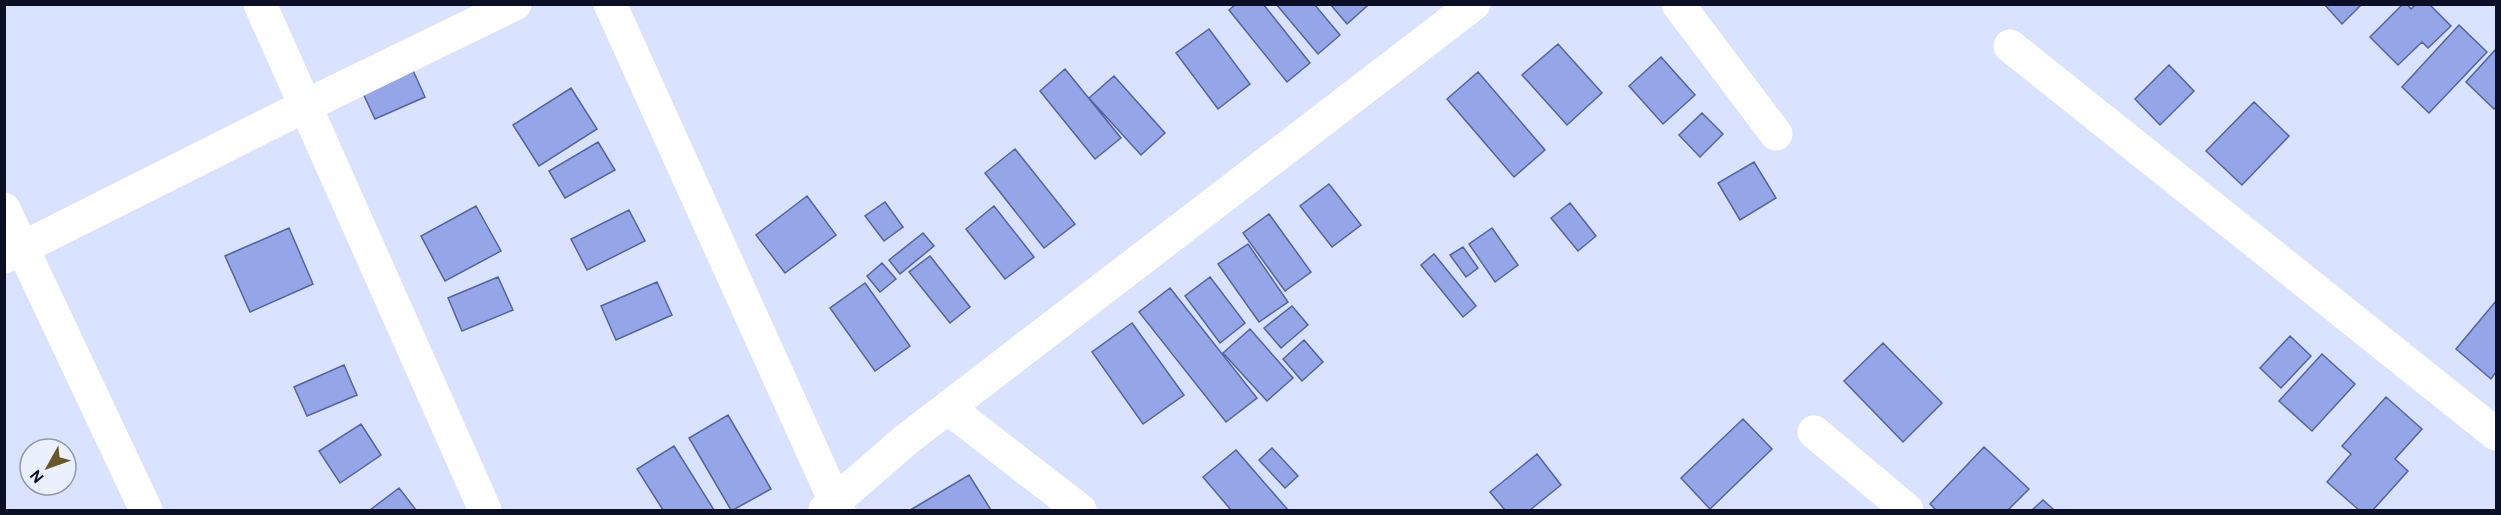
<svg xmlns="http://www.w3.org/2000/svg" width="2501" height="515" font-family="Overpass,sans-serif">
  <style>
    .building { fill: #94a6e8; stroke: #5464a0; stroke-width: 1.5 }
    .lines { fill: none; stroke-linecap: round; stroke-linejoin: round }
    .minor { stroke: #fff; stroke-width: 33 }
  </style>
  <rect width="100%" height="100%" fill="#d9e2fe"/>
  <path class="building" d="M1236,4h27l47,59 -23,19 -58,-72z
    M1276,4h38l26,31 -22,19z
    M1330,4h36l1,2 -20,18z
    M2324,4h38l-20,20z
    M2403,4h4l4,5 5,-5h13l22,22 -23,22 -6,-6 -24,23 -28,-28z
    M2459,25l28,27 -58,61 -27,-26z
    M1209,29l41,55 -32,25 -42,-56z
    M1558,44l44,49 -35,32 -45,-50z
    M2496,49v58l-2,2 -28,-27z
    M1661,57l34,38 -32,29 -34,-38z
    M2169,65l25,26 -34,34 -25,-26z
    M411,66l14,31 -50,22 -14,-30z
    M1065,69l56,69 -26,21 -55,-68z
    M1478,72l67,78 -31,27 -67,-78z
    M1114,76l51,57 -24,22 -52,-57z
    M571,88l26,41 -58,37 -26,-41z
    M2254,102l35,34 -47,49 -36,-34z
    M1702,113l21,21 -23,23 -21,-22z
    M598,142l17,28 -50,28 -16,-27z
    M1015,149l60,75 -31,24 -59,-75z
    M1754,162l22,36 -36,22 -22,-37z
    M1329,184l32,41 -29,22 -32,-41z
    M807,196l29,39 -51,38 -29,-38z
    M885,202l18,25 -19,14 -19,-25z
    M1570,203l26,33 -18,15 -27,-33z
    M476,206l25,45 -56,30 -24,-45z
    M994,206l40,51 -29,22 -39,-50z
    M629,210l16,31 -58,29 -16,-31z
    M1269,214l42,58 -26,19 -42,-58z
    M289,228l24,56 -63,28 -25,-56z
    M1492,228l26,37 -23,17 -26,-38z
    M923,233l11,13 -34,28 -11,-14z
    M1248,244l40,58 -29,20 -41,-58z
    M1463,247l15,21 -12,9 -16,-22z
    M1434,254l42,52 -13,11 -42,-52z
    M930,256l40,51 -20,16 -41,-51z
    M882,263l14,16 -16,13 -13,-16z
    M498,277l15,33 -51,21 -14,-33z
    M1210,277l35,46 -25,20 -35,-47z
    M657,282l15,33 -56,25 -15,-34z
    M865,283l45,63 -35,25 -45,-63z
    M1170,288l87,110 -31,24 -87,-110z
    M2496,301v71l-5,7 -35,-30z
    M1292,306l16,19 -27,23 -17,-20z
    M1132,323l52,72 -41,29 -51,-72z
    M1250,329l43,49 -26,23 -44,-48z
    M2290,336l21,20 -30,32 -21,-20z
    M1304,340l19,22 -21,19 -19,-22z
    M1883,343l59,60 -39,39 -59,-61z
    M2322,354l33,30 -43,47 -33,-30z
    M344,365l13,30 -50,21 -13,-29z
    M2386,397l36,32 -27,30 13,12 -35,39h-14l-32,-28 24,-28 -9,-8z
    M728,415l43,74 -38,21h-2l-42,-72z
    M1743,419l29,30 -62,60 -29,-31z
    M361,424l20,31 -41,28 -21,-32z
    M674,446l40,64h-51l-26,-41z
    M1984,447l45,42 -21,21h-72l-6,-6z
    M1272,448l26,28 -13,12 -26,-28z
    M1236,450l52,60h-57l-28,-33z
    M1537,454l24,31 -31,25h-25l-15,-18z
    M969,475l22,35h-78l-1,-1z
    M399,488l17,22h-46z
    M2043,500l11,10h-22z"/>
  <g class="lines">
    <path class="minor" d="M260,4l225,506
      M610,4l229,506
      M1678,4l98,130
      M2010,46l486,388
      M4,209l142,301
      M4,257l301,-151 210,-102
      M948,408l132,102
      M1814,432l93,78
      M825,510l82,-71 567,-435"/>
  </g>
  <rect width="2501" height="515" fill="none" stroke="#0a0f26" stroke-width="12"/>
  <g transform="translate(48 467) rotate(230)"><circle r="28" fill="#ebf0fe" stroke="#9196a8" stroke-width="1.5"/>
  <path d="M0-4.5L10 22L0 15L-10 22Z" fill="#685825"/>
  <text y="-9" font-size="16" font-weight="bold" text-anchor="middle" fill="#0a0f26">N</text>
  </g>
</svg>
